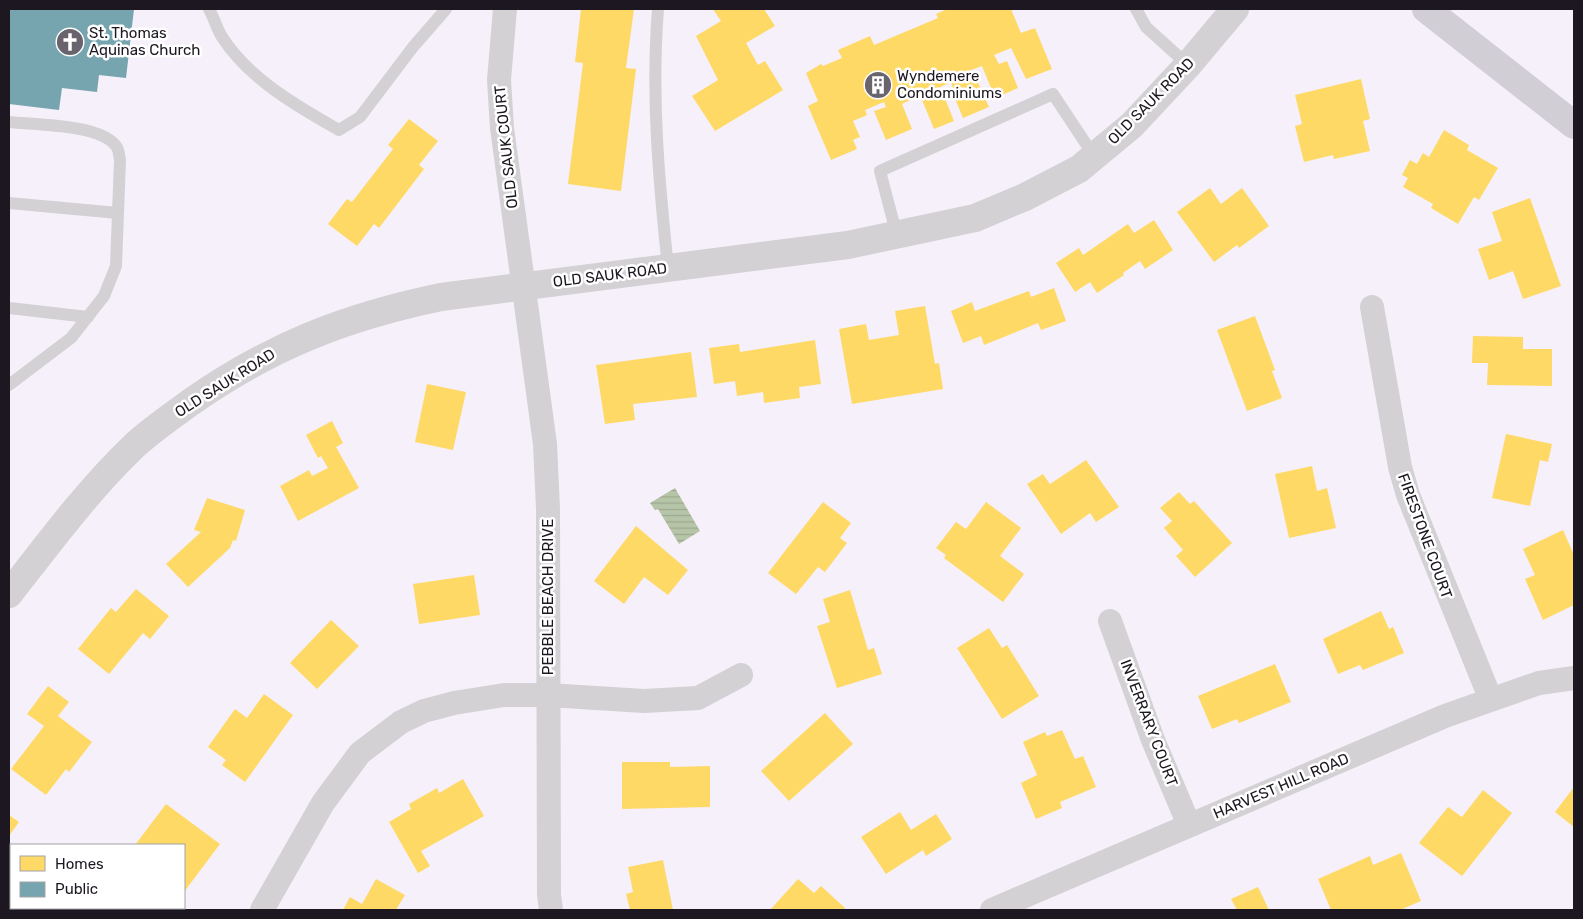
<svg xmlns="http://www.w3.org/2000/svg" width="1583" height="919" font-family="Rubik,sans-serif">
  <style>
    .water { fill: url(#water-rules) }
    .homes { fill: #ffd966 }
    .public { fill: #76a5af }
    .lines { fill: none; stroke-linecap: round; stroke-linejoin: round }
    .service { stroke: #d3d1d3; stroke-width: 12 }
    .minor { stroke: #d3d1d3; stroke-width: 24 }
    .tertiary { stroke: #d3d1d3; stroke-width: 28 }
    .secondary { stroke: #d2ced5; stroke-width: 28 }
    .labels { text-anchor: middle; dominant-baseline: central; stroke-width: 5; stroke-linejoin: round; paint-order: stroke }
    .poi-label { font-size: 15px; fill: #1c1721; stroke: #fff; text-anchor: start }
    .street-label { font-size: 15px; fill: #1c1721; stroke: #fff }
  </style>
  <defs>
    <pattern id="water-rules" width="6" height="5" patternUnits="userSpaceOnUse" patternTransform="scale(1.25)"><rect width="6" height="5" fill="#b6c5a7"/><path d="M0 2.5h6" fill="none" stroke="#9ca88f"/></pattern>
  </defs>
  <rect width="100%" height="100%" fill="#f5f0fa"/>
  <path class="water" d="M675,488l25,43 -21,13 -21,-35 -3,1 -5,-7z"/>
  <path class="homes" d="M581,9h53l-8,59 10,1 -15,122 -53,-7 15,-121 -8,-1z
    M713,9h51l11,17 -29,17 12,22 7,-4 18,29 -68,41 -23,-35 26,-16 -22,-44 25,-15z
    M947,9h64l10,24 14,-5 17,41 -26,10 -15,-31 -17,7 5,9 8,-3 11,27 -23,10 -13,-32 -19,7 5,8 8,-3 13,29 -26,11 -12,-29 2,-1 -2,-6 -17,8 2,4 6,-3 12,30 -20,8 -14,-34 -18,9 10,25 -26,11 -12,-29 12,-4 -2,-5 -19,8 2,5 -14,6 7,16 -7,3 4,9 -26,11 -23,-54 10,-5 -12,-28 15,-9 2,2 19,-8 -4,-8 32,-14 4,9 64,-27 -2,-4z
    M1361,79l9,40 -7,2 7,30 -36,8 -1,-4 -29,7 -9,-36 7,-2 -7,-29z
    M409,119l29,22 -19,24 5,4 -45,59 -5,-4 -17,22 -29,-22 19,-25 5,3 41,-53 -5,-4z
    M1444,130l25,15 -2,5 31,18 -19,32 -5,-3 -16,27 -27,-16 2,-4 -30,-17 5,-9 -6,-3 8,-15 7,4 6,-11 6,4z
    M1210,188l11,16 21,-16 27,38 -30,22 -2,-3 -23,17 -37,-50z
    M1530,198l31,88 -38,13 -10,-28 -24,9 -11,-31 24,-8 -10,-29z
    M1154,220l19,30 -28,19 -5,-8 -17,12 1,2 -27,18 -7,-11 -15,10 -19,-29 23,-15 4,7 45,-31 6,9z
    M1054,288l12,33 -25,9 -3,-7 -54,22 -3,-9 -18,7 -12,-32 21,-9 3,9 54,-20 2,6z
    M925,306l10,58 4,-1 4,26 -91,15 -13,-75 27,-5 3,16 30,-5 -4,-24z
    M1255,316l20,54 -3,1 10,27 -35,13 -30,-81z
    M1473,336l50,1v12h29v37l-65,-1 1,-22h-16z
    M815,340l6,44 -22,3 1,11 -36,5 -1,-11 -26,4 -2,-15 -21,3 -5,-36 30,-4 1,8z
    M691,352l6,45 -64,7 2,16 -30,4 -9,-59z
    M427,384l39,8 -13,58 -38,-8z
    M332,421l11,22 -7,4 23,41 -61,33 -18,-35 29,-16 3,6 16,-8 -7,-12 -3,2 -12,-23z
    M1506,434l46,10 -4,18 -8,-2 -10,46 -38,-8z
    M1086,460l33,47 -23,15 -6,-9 -29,21 -34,-50 16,-10 7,10z
    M1312,466l5,25 10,-3 9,40 -47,10 -14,-64z
    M1179,492l11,12 4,-3 38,42 -37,34 -19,-21 7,-6 -19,-22 8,-7 -12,-13z
    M207,498l38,12 -9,31 -3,-1 -3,8 -42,39 -22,-23 35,-32 -7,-2z
    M823,502l28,21 -11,15 7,5 -22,29 -7,-5 -22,27 -28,-21z
    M986,502l35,26 -21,28 24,18 -21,28 -59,-44 2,-3 -10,-7 20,-26 10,7z
    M636,526l52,44 -20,25 -24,-18 -20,27 -30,-23z
    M1563,530l11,25v50l-31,15 -18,-41 10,-4 -12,-26z
    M474,575l6,40 -61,9 -6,-40z
    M136,589l33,27 -19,23 -7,-6 -34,41 -31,-25 33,-41 5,4z
    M850,590l18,60 6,-2 8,26 -45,14 -20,-62 13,-4 -7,-23z
    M1381,611l8,18 4,-2 11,26 -41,17 -3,-5 -22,9 -15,-35z
    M331,620l28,26 -42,43 -27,-26z
    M989,628l13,20 5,-3 32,51 -37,23 -45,-71z
    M1275,664l16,38 -52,21 -2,-4 -25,10 -14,-33z
    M48,686l21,16 -11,14 34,26 -23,30 -3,-3 -20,26 -35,-26 33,-43 -17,-12z
    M264,694l29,21 -48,67 -23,-17 4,-5 -18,-13 27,-38 12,9z
    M825,713l28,31 -64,57 -28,-30z
    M1062,730l13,29 8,-3 13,31 -36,15 2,6 -26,11 -15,-36 16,-8 -14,-33 22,-10 2,4z
    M622,762h48v5l40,-1v41l-88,2z
    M463,779l21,37 -63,35 9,15 -12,7 -29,-51 22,-13 -2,-5 28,-16 2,5z
    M1574,787v40l-19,-15z
    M1483,790l29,23 -50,63 -43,-33 29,-36 14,10z
    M166,804l54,40 -36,48v-47h-49z
    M900,812l11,18 25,-16 16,25 -26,17 -3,-6 -37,24 -25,-37z
    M9,815l10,7 -10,14z
    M1401,853l20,48 -21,9h-69l-13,-31 52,-23 3,9z
    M663,860l10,50h-43l-4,-16 7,-2 -5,-25z
    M376,879l29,16 -9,15h-53l7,-13 12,7z
    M798,879l16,14 7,-7 24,22 -2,2h-73z
    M1258,887l11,23h-32l-6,-11z"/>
  <path class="public" d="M9,9h125l-8,69 -27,-3 -2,17 -35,-4 -3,22 -50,-6z"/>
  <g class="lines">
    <path class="service" d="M209,9c5,9 8,20 13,28 27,42 75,69 117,93l21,-13 53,-70 33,-38
      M658,9c-7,87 1,173 10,259
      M1136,9l10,18 42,38
      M9,122c26,3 91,2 107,24 3,3 3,10 4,14l-4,106 -12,30 -33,42 -62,47
      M9,203l109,10
      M897,236l-17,-65 173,-77 41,62
      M9,308l79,9"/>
    <path class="minor" d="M505,9l-6,71 3,48 43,316 3,65 1,386 2,15
      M1372,307l28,160 8,28 83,205
      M1110,621l43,119 36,85
      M262,910l61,-107 37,-50 41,-31 23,-11 30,-8 50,-8h44l96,6 54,-3 43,-23
      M992,910l453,-194 94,-33 35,-5"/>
    <path class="tertiary" d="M9,594c40,-51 78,-103 125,-148 17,-16 38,-30 57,-44 80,-56 154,-85 250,-105l407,-52 127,-27 50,-21 54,-28 53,-44 56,-60 47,-56"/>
    <path class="secondary" d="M1426,9l148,116"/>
  </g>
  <defs>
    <symbol id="church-disc" viewBox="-11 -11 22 22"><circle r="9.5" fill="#68636d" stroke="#fff"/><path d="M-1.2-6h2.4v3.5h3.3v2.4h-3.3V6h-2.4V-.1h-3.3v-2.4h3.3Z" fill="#fff"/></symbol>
    <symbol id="building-disc" viewBox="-11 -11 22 22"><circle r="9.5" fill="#68636d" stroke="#fff"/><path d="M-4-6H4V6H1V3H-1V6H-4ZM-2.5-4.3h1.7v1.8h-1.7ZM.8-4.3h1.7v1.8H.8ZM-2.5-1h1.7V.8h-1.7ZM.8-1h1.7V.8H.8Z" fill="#fff"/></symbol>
  </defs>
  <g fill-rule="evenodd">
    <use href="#church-disc" x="54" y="26" width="32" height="32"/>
    <use href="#building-disc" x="862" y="69" width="32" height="32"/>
  </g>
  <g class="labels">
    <g class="poi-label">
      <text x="89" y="33">St. Thomas<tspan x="89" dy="17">Aquinas Church</tspan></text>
      <text x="897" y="76">Wyndemere<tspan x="897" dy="17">Condominiums</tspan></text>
    </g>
    <g class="street-label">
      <text transform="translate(1151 101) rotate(-45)">OLD SAUK ROAD</text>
      <text transform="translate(506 147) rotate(-96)">OLD SAUK COURT</text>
      <text transform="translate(610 275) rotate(-7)">OLD SAUK ROAD</text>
      <text transform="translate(225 383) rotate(-32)">OLD SAUK ROAD</text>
      <text transform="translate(1425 536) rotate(70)">FIRESTONE COURT</text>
      <text transform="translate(548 597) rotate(-90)">PEBBLE BEACH DRIVE</text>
      <text transform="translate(1149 723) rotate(69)">INVERRARY COURT</text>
      <text transform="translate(1281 786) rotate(-23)">HARVEST HILL ROAD</text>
    </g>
  </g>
  <rect width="1583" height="919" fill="none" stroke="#1c1721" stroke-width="20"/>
  <rect x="10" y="844" width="175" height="65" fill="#ffffff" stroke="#a4a2a6"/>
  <rect x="20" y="856" width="25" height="15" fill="#ffd966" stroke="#a4a2a6"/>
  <text x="55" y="869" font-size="15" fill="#1c1721">Homes</text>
  <rect x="20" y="882" width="25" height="15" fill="#76a5af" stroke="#a4a2a6"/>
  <text x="55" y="894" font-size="15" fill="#1c1721">Public</text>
</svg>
